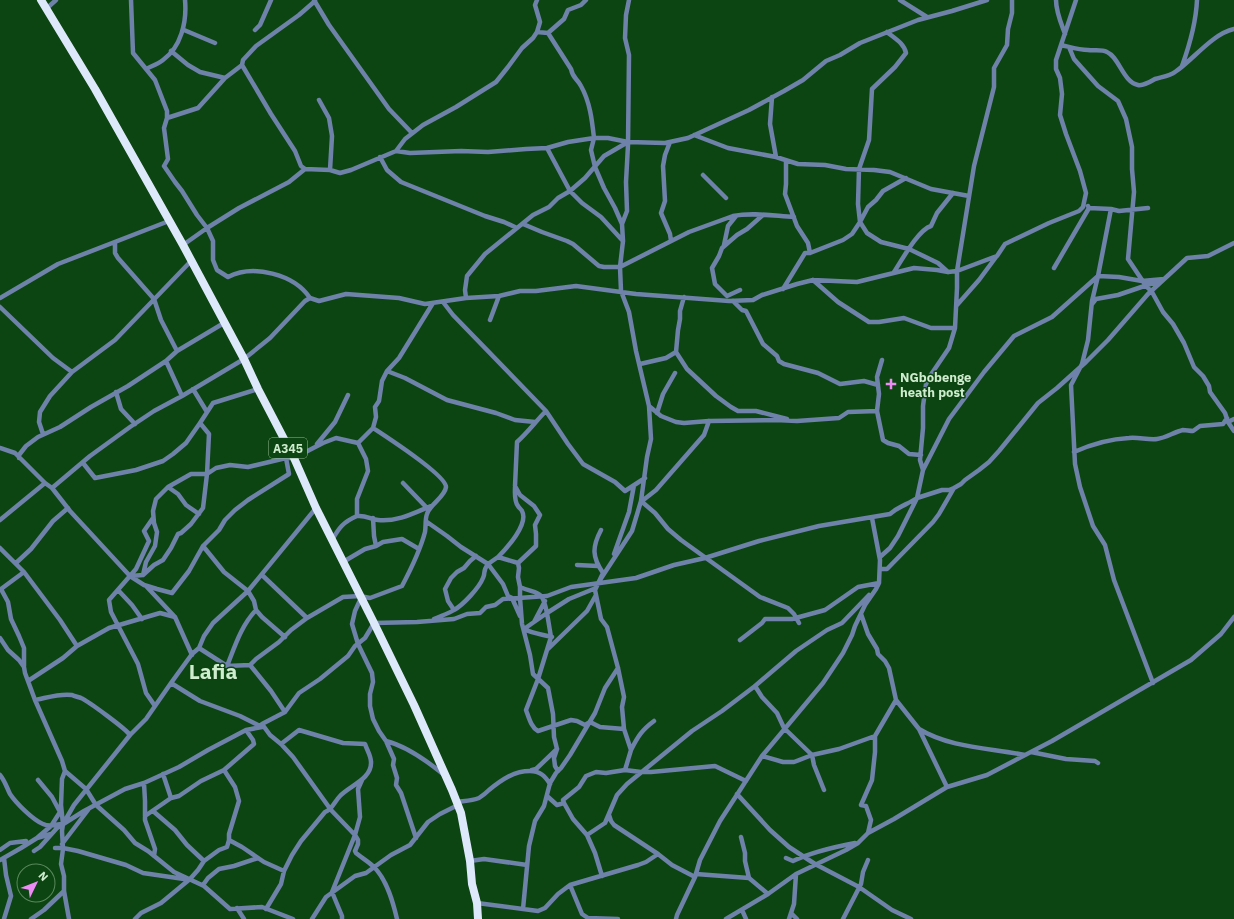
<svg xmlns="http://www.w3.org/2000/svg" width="1234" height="919" font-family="'IBM Plex Sans',sans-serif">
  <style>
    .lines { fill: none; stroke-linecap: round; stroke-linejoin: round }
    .street { stroke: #6f82a9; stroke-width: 4.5 }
    .highway { stroke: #dee8fb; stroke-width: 8 }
    .poi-dot { fill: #ef8bf7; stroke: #0c4511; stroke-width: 1.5 }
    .labels { text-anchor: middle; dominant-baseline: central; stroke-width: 3; stroke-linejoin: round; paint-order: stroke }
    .shield { fill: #0c4511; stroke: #94ba95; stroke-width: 1 }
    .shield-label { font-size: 12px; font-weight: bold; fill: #cfecce }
    .poi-label { font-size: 13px; font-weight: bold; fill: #cfecce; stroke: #0c4511; text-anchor: start }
    .town-label { font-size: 21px; font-weight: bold; fill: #cfecce; stroke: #0c4511 }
  </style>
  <rect width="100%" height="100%" fill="#0c4511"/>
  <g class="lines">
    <path class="street" d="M131,0l2,53 22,27 12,31v7l-3,10 4,31 -4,7 11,16 7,9 15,24 10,13 6,13v19l4,10 11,7c25,-13 66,-3 82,21
      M314,0l15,25 60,84 23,24
      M900,0l27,17
      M1056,0c0,12 5,23 9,34
      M46,9l10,-9
      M184,30l31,13
      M255,30l5,-5 11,-25
      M537,32l11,1 23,36c2,10 6,9 10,17 9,16 11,34 13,52h14l20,4 37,1 23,-5 61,-28 35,-19 19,-11 23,-19 14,-6 20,-12 58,-23 34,-9 35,-11
      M887,32c7,6 17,11 19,21l-11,14 -23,22 -3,51 -10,29 -1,35 2,18 7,11 14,9 28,7 29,14 10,9
      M548,33l16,-14 4,-9 13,-5 5,-5
      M1061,45c9,2 18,5 27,5 6,1 13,-1 19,2 12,5 16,30 31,33 5,1 12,-3 17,-6 6,-2 15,-3 20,-7 18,-12 37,-38 59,-43
      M1069,47l5,12 24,27 20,15 8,18 6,28v22l2,23 -6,67 18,27 6,6 11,20 10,12 11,19 10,24 9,9 6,10 1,6 15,21 3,9 6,9
      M171,51l17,14 12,7 25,6
      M242,65l29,49 24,37 6,15 4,3 25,1 10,3 11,-3 45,-19 9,-12 18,-14 33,-18 40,-25 12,-15 14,-19 11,-10 4,-6 3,-10 -5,-17 2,-5
      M1182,66c8,-22 14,-43 15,-66
      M146,69c6,-3 12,-5 17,-9 18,-13 24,-38 22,-60
      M772,97l-2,27 6,33
      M319,100l10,18 3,18 -2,34
      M167,118l31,-10 27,-30 17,-13 1,-5 13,-14 43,-31 16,-14
      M694,135l34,13 48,9 22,7 27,1 21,4 28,1 16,2 41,17 38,7
      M670,142l-5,13 -2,11 2,35 -4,12 9,21 1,7
      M547,148l23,43 12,12 19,14 22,24
      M396,151l14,2 51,-2 27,1 38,-3 21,-1 21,-6 26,-4 -3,12 4,17 9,21 11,20 7,16
      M380,157l7,13 14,12 84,34 19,6 13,6
      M786,161v23l-1,10 12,32 11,17 2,10
      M703,175l23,23
      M1088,206l1,2 22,1 8,2 29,-3
      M1111,209l-13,67 -6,25 -4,39 -6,24 -11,21 4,79 5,23 13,39 12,19 9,35 39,103
      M523,224l19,8 25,9 6,3 26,22 5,1h16l69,-35 44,-16c20,-4 42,0 61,1
      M115,242v11l3,5 36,41 7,21 16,31
      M183,245l24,-17 32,-20 50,-26 16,-13
      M724,245l4,-19 8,-10
      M1054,268l35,-60
      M894,272c8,-12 24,-42 37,-46l6,-13 16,-20
      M813,280l25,22 31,20h10l25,-4 27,10h24
      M783,289l22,-36h5l33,-13 9,-6 8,-12 8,-15 8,-7 7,-9 23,-13
      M740,290l-13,6 -12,-12 -3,-16 7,-12 3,-8 15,-13 10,-6 16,-14
      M684,297l-4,14v8l-2,11 -2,22 11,17 29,27 15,11 7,4h18l31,8
      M0,298l58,-34 111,-43
      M466,298l-1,-8 2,-14 18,-22 48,-39 16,-8 9,-9 12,-7 15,-13 19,-22 24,-14
      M733,301l9,9 4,1 17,33 14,12 2,5 5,3 34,9 22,11 24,-3 14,4
      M443,302l10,13 93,96 22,33 15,20 32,18 10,9 20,-13
      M1092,304l4,-5 22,-4 41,-14
      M957,305l22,-25 17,-23
      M0,307l53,51 19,14
      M490,320l9,-24
      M882,360l-5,17 2,17 -2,17 6,29 5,3 11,3 10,8 12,1
      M166,361l16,35
      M640,364l26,-6 10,-6
      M387,371l18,7 42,22 49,13 19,7 20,2
      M193,389l14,23
      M116,392l5,17 14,15
      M649,406l12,10 15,6 8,1 25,-2 67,-1 21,1 42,-3 9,-6 29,-1
      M657,413l6,-19 12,-21
      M1228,422l6,-3
      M43,434l-4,-12 1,-10 10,-16 22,-24 43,-32 76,-79
      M358,443l15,-15 3,-11 -1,-10 4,-6 3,-20 5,-10 12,-13 34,-55
      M317,444l18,-22 13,-27
      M0,448l15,5 30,30 7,5 18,23 60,65 14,9 13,4 15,4 17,-22 14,-25 16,-16 6,-10 10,-10 13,-10 41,-26 -3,-16
      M1074,452c18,-8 35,-13 55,-14 9,-1 19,2 28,1 9,-1 17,-7 26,-9 3,0 7,1 10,1l7,-5 23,-2 4,-6
      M19,458v-3l7,-9 12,-9 22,-10 31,-20 37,-21 38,-25 11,-10 47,-28
      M83,463l12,15 41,-8 27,-9 10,-7 13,-11 14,-20 13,-20 45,-14
      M923,470l26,-51 35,-47 30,-36 38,-19 46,-41 21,1 23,4 22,-2
      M403,483l25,26
      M168,487l10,7 8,11 13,9
      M52,488l38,-32 40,-29 24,-16 28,-15 62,-37 26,-21 35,-37 5,-3 9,3 27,-7 53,4 26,6 41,-6 33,-2 21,-5h16l40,-5 60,8 93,7 24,-1 9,-5 35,-11 16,-4 44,2 57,-14 23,2 11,2 9,-1 40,-15 8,-12 44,-21 30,-12 4,-4 3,-14 -6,-22 -14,-37 -6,-19 2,-21 -2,-16 -4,-9v-9l20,-60
      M641,501l14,12 13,16 13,11 79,57 28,11 6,6 5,9
      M642,501l14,-11 48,-55 5,-14
      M357,516c10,-1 12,3 21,4 19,2 36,-7 53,-14
      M153,518l-9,13 5,10 -13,28 -27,31 2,12 27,52 8,29 9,13
      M373,518l1,18 2,10
      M0,520l45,-37
      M427,522l20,14 14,11 27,17 10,-7 20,6
      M601,530c-9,17 -9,27 2,43l-8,17 6,29 6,8 11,41 6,29 -2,10 2,22 7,21 -6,20
      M332,540c7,-12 11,-18 25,-24v-17l11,-28 -2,-12 -8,-16
      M203,546l21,26 24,19 6,10 2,9 6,7 23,20
      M0,548l24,24 36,48 17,26
      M614,554l15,-42 5,-27
      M498,557c9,-9 31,-33 24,-46 -1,-2 -3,-3 -4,-5 -4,-5 -3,-12 -3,-19
      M880,557l10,-9 8,-12 19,-38 25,-8h7l5,-2
      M343,562l22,-13 11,-3 7,-4 19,-3 17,10
      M16,563l15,-14 22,-28 15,-13
      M518,563l1,5 -1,9 2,10v11l2,26 8,31 3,19 15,14 5,26 1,23 3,12 -3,9 1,8 3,5
      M518,563l18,-17v-12l-1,-9 5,-10 -6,-9 -14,-11 -5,-9 2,-44c11,-10 19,-21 29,-31
      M577,565l21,1
      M880,569h7l46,-47 6,-8 15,-26 7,-4 4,-4 14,-10 10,-8 10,-11 39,-48 19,-15 29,-26 22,-22 40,-46 39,-36 21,-2 26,-13
      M143,575l3,-13 9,-16 2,-14 -3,-9 -1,-12 3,-12 12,-12 23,-13h16l9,-6 14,-3 18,2 38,-9h8l29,-15 13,-5 22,5
      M262,575l45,43
      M131,576l12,-1 11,-10 9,-5 8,-12 7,-14 3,-1 10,-9 12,-16 4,-34 2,-40 -9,-11
      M598,583l34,-52 9,-30 6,-44 4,-18 -2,-33 -13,-55 -7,-39 -8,-21 -1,-24 3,-26 -1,-17 5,-13 -1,-29 2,-37 1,-90 -4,-17 1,-23 3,-15
      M146,586l29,31 17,38
      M520,587c19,8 22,2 27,26l-13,9
      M118,590l14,15 10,14
      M361,598l-6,13 -3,13 6,20 14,29 1,9 -3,12v12l3,13 6,12 7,10 8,18 -1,6 4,13 -1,7 5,8 15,45
      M454,610l-6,-9 -3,-12 6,-11 6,-6 7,-4 6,-7 6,-5
      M861,614l7,20 9,15 1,5 7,7 4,7 7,32 23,29 28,58
      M434,619c6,-3 14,-5 20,-9 9,-5 25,-22 29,-32 3,-6 -1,-6 5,-14l15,20 5,12 4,2 8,18
      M524,629l10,-7 11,-21
      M524,629c10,5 17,5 28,8
      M0,638l8,12 11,10 5,7 1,6 10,27 27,61 3,10 -3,8 -1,26 2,19
      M740,640l22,-17 3,-4h27l33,-9 33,-23 21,-4
      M199,648l28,18 23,-1 6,-6 23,-17 12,-12 16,-12 36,-21 17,-1 10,2 32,-12c9,-17 18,-35 23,-54 1,-6 0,-13 2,-18 3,-10 18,-17 19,-27 0,-12 -61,-51 -73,-59
      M548,649l39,-38 9,-16
      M250,665l21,26 14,21
      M24,666v-18l-5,-12 -8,-17 -3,-17 -7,-13 23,-17
      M227,666c8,-20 14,-40 29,-56
      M28,681l35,-23 14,-12 32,-18 51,-15 15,4
      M171,683l29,18 40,15 22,11
      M755,686l7,11 15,16 7,15 28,27 2,10 10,25
      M35,700c11,-2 25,-7 37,-5 2,1 6,2 9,3 7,3 45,31 49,37
      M590,722l-5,3 -8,-4 -6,-1 -33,11c-7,-4 -9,-13 -12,-21l12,-31 13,-42 -4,-24 22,-14 27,-11
      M590,722l10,5 24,2
      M262,724l8,11 11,9 12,13 38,53 24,25 3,5v4l-3,7 1,2c6,5 13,9 18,14 13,13 19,35 23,52
      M919,729c31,19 72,19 106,26
      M386,741c20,5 41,20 57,33
      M631,750c7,-14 11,-20 23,-29
      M1031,752l35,7 29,2 3,2
      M762,756l21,6h11l18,-7 27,-6 36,-13
      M224,770l11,17 4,14 -10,33v6l13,7 22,15 20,9
      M532,770l4,-1 21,-20
      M65,771l21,18 10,16 28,25 11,13 13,8 26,21 30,14 26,23 32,-2 31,12
      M163,774l8,24 8,-2 22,-15 23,-11 30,-26 -1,-4 -7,-10
      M0,775c5,6 7,13 10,19 6,9 23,26 33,30 6,3 12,1 18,0
      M38,780l14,17 8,15
      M144,783l1,18v19l10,29 -1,7
      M737,794l33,36 19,17 26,17 44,23 33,23 19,9
      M547,796l10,9 7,-2
      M457,802c7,-1 15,-1 22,-4 3,-2 7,-5 10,-8 12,-10 25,-19 41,-19 10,0 15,5 20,13
      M564,803l-1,-3 16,-13 7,-11 10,-4 10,1 19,-3 16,2h10l64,-6 31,15
      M564,803l9,16 14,16 8,18 7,23
      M153,811l22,19 12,15 17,16
      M609,815l2,6 3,4 44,29
      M145,816l26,-18
      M868,833l3,-13 -5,-14 -5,-1 11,-25 3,-28v-16l21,-36
      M587,835l18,-12 12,-28 10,-11 65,-53 30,-20 33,-25 41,-35 31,-21 15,-7 27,-28
      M38,837l13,-11 9,-14
      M741,837l4,16v8l4,17
      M62,844l26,-34
      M55,848h8l15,3 48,14 17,8 41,6
      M0,850l10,-7 16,-2
      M34,851l6,-4 17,-19 27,-17 41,-22 19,-6 35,-16 29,-17 38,-20 16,-3v-3l23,-12 14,-19 21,-14 28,-23 7,-10 10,-8 9,-15 43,-1 37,-3 13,-5 13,-1 6,-6 9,-2 8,-6 44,-3 24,-9 65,-9 38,-13 31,-7 54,-17 60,-15 71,-12c8,-7 18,-10 27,-16l6,-28 -3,-10 3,-32v-22l3,-22 4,-8 19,-28 6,-20 2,-40v-17l17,-105 20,-79v-19l13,-23 1,-16 4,-16v-13
      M786,858l7,3c19,-9 41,-14 62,-18
      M0,860l21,-12 16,-10 14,-4
      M470,861l14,-2 43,6
      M696,874l53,4 19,16
      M203,885l5,-7 11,-9 15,-3 24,-8
      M570,885l12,29 6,4 30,1
      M477,903l61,8 7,-3 13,-14 12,-9 68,-20 8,-3 12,-8 14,11 23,12
      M237,908l7,11
      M266,909l15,-25 3,-13 8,-16 9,-14 24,-29c8,-3 9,-10 15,-16 9,-10 32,-17 31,-34 0,-6 -4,-12 -6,-18l-22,-1 -44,-13 -18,14
      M523,909l6,-63 6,-25 9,-15 6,-23 6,-10 5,-5 9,-13 25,-42 10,-25 13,-20
      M742,910l4,9
      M791,913l6,6
      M4,919l7,-23 -5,-21 -2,-17
      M31,919l13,-9 20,-19
      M69,919l-5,-28v-15l-3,-12 2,-15 -1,-18 1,-7 11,-19 56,-70 16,-16 25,-36 21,-29 7,-6 5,-12 9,-13 35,-32 68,-83
      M135,919l6,-6 20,-10 29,-24 8,-9 6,-9 15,-11 8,-3 2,-7
      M312,919l14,-22 29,-21 11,-3 25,-18 19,-10 18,-23 12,-8 18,-9
      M342,919v-3l-10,-24 23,-57 5,-18 -2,-28 4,-9
      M676,919l1,-4 18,-38 5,-17 20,-39 42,-65 61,-73 20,-30 9,-18 3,-9 10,-21 11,-16 3,-6 1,-23 -8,-42
      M726,919l42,-25 28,-20 50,-24 12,-7 10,-10 26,-14 53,-32 40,-12 65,-34 139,-81 30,-26 13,-17
      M789,919l5,-15 2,-30
      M843,919l18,-35 2,-12 5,-12"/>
    <path class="highway" d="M41,0l54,89 88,156 61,114 14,30 36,69 22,50 58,115 40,82 38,85 9,23 9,48 2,23 5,19 1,16"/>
  </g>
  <path class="poi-dot" d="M889 378h4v4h4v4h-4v4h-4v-4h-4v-4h4z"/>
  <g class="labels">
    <rect class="shield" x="269" y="438" width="38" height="20" rx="3"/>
    <g class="shield-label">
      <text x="288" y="448">A345</text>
    </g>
    <g class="poi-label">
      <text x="900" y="377">NGbobenge<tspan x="900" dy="15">heath post</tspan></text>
    </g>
    <g class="town-label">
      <text x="213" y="671">Lafia</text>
    </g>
  </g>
  <g transform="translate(36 883) rotate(47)"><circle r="19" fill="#0c4511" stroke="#5a885d"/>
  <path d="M0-3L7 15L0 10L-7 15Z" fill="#ef8bf7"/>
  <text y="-6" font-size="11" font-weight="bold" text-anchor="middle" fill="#cfecce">N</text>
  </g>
</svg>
